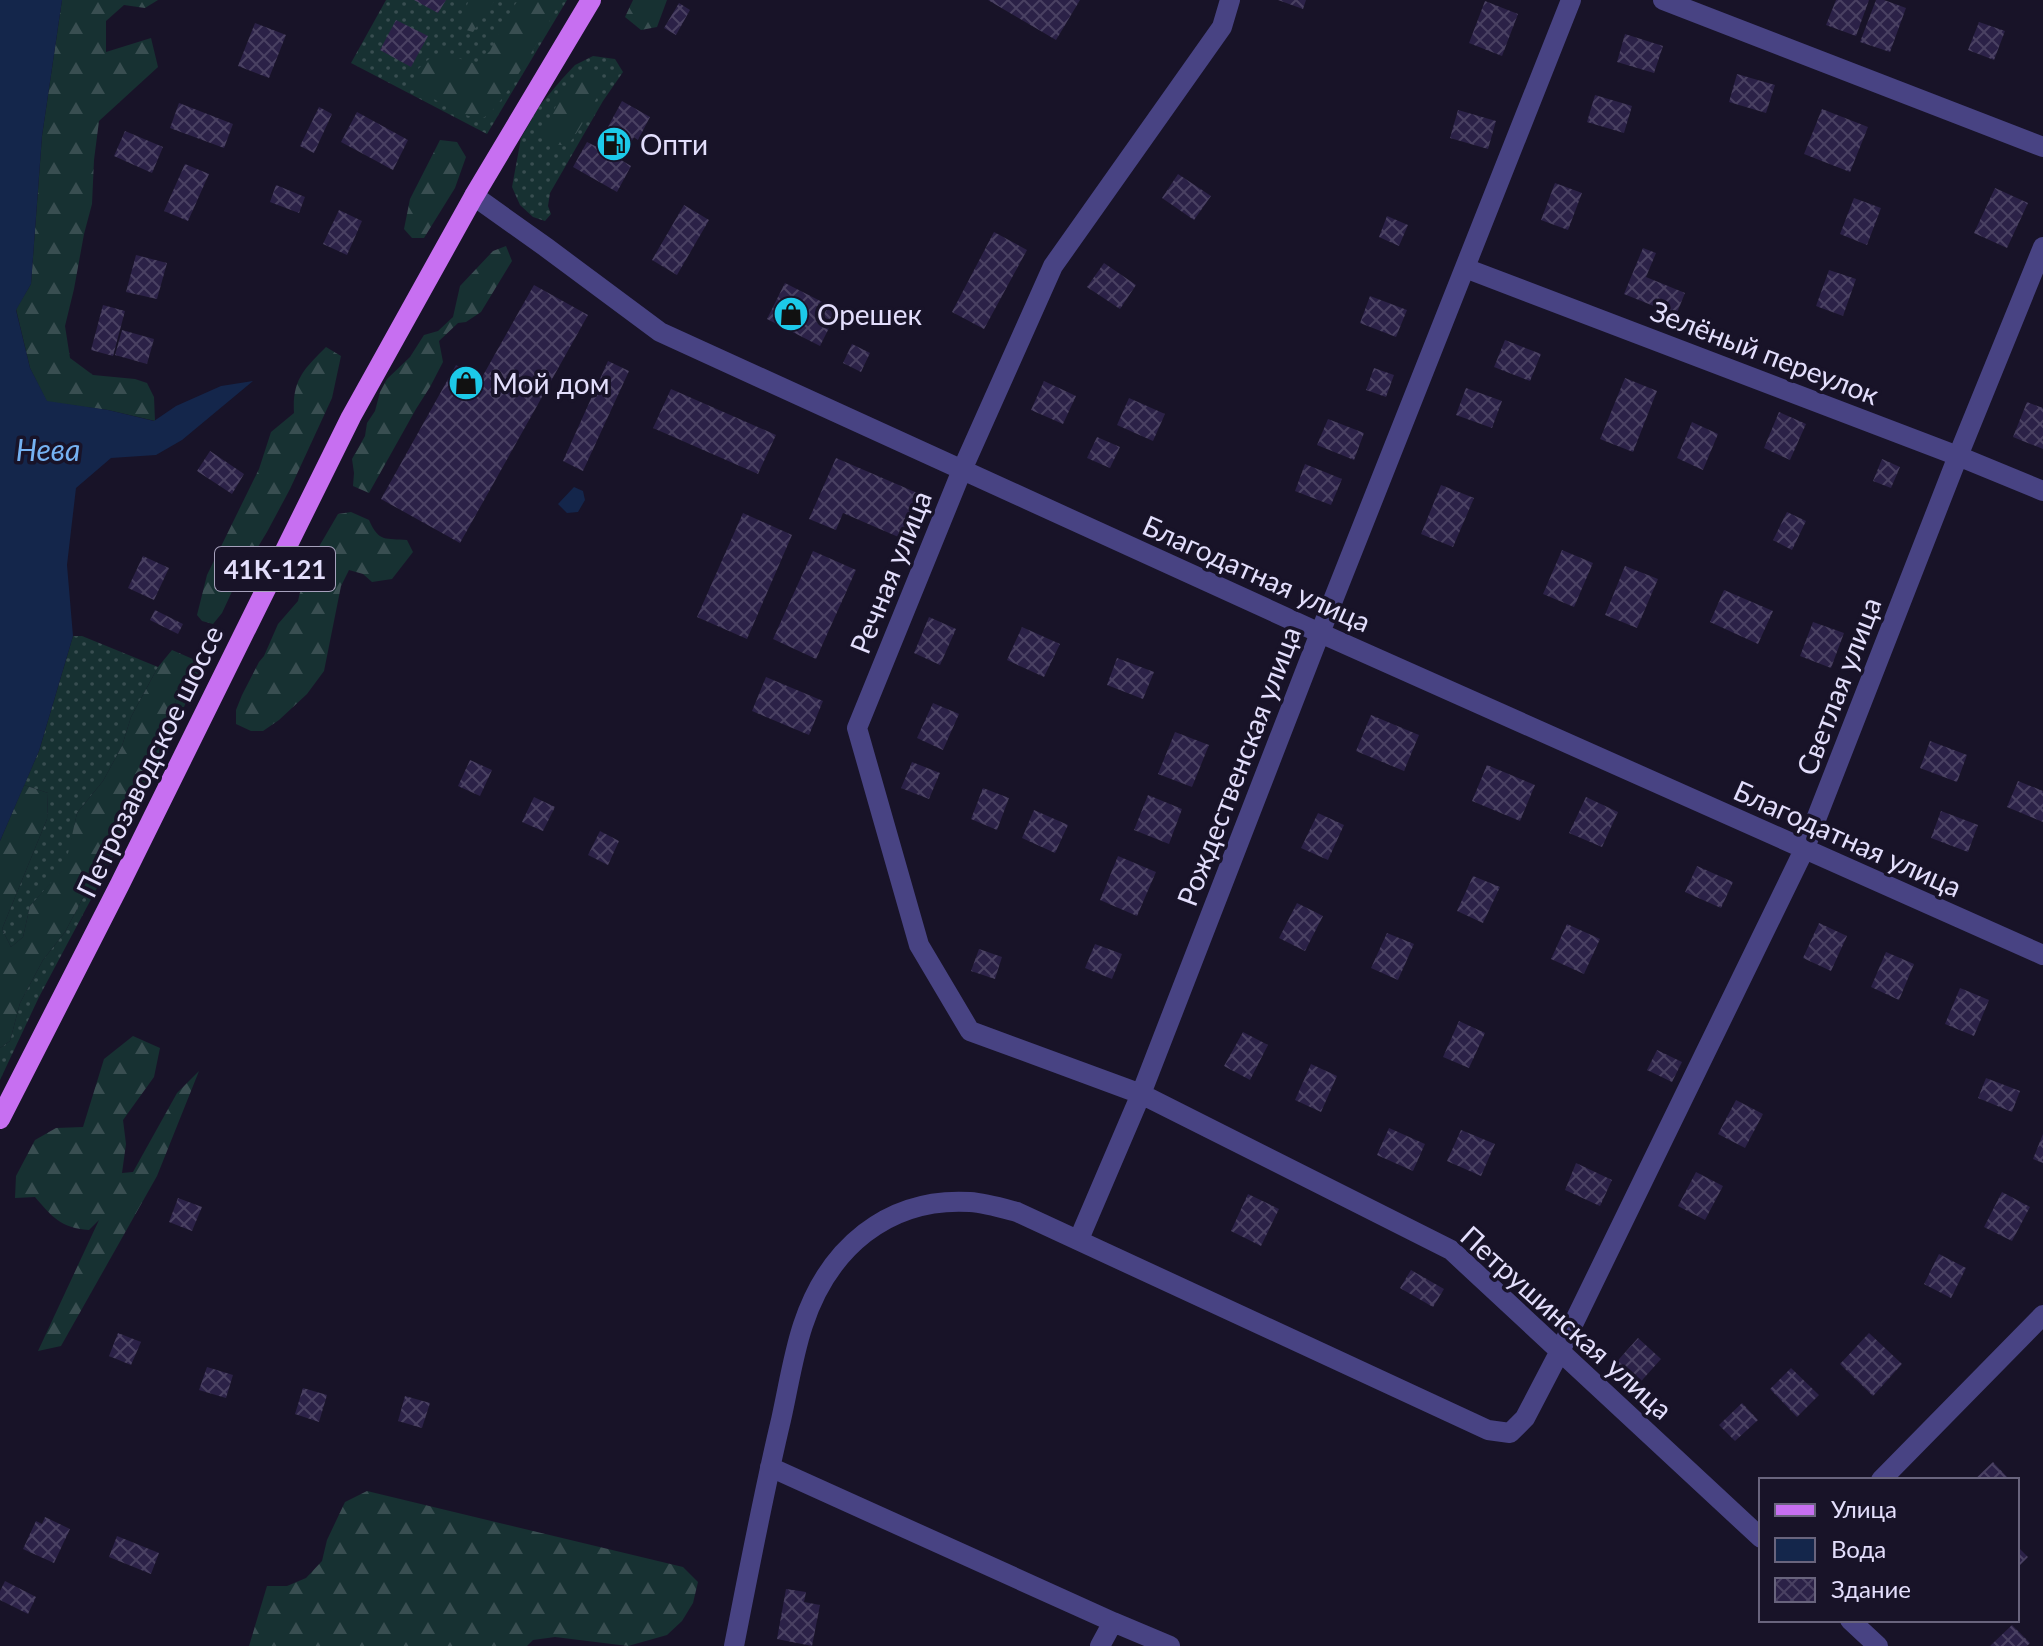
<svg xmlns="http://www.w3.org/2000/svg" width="2043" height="1646" font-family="Lato,sans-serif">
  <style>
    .grass { fill: url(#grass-dots) }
    .forest { fill: url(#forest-firs) }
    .water { fill: #14264b }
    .building { fill: url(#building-cross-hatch) }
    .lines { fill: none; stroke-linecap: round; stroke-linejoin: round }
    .street { stroke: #484383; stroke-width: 20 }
    .primary { stroke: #c76ff1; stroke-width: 20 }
    .labels { text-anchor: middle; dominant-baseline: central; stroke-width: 7; stroke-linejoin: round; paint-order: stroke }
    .shield { fill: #181328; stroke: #a6a1bc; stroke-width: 2 }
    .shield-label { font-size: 26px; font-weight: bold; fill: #e3defc }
    .poi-label { font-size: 28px; fill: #e3defc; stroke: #181328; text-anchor: start }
    .street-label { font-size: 28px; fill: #e3defc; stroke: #181328 }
    .water-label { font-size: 30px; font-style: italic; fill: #75b2f2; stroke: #181328 }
  </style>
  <defs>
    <pattern id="grass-dots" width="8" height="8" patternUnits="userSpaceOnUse" patternTransform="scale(2)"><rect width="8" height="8" fill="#173132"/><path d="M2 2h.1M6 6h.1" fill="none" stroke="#394e51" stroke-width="1.8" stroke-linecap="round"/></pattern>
    <pattern id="forest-firs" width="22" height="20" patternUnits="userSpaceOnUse" patternTransform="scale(2)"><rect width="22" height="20" fill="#173132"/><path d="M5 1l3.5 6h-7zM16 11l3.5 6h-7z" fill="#394e51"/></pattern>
    <pattern id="building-cross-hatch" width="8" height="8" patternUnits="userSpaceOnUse" patternTransform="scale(2)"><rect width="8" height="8" fill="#2b2147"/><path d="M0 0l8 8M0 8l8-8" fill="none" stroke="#4a4162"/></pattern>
  </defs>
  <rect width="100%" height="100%" fill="#181328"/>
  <path class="grass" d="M386,0h181l-80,134 -136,-71z
    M593,56l22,3 8,13 -20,29 -53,92 -2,13 3,8 -6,7 -12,-4 -13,-12 -8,-18 9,-49 19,-33 22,-26 13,-14z
    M73,636h9l76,31 -27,50 -9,29 -19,35 -26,32 -11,54 -36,39 -7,31 -12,10 -9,-18 45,-110 1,-26 -24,-8 15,-34z
    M202,663l-18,44 -79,166 -66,124 -39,83v-32l10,-7 10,-38 23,-43 22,-28 31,-59 23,-49 36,-69 26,-68z"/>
  <path class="forest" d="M62,0h96l-13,8 -21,-3 -18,16v31l45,-14 7,29 -59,54 -5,39 -2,44 -8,30 -10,55 -9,37 5,32 23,17 42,4 12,4 7,14 1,24 -47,-11 -61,-8 -17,-34 -14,-59 15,-25 11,-148z
    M469,0h26l-22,32 -10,-3v-14z
    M518,0h43c-11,20 -61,114 -79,118 -14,3 -54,-23 -68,-30v-14c25,-29 29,-20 62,-10l14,-13 16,-32z
    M633,0h34l-10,27 -16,3 -16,-13z
    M592,71l6,5 3,14c-5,9 -26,49 -32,53 -5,4 -15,1 -21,0l-3,-15 17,-34 12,-16z
    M440,140l17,2 9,15 -11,31 -31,50h-12l-8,-9 6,-30z
    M506,246l6,15 -31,51 -15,10 -8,1 -19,18 4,21 -13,25 -14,22 -47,84 -16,-7 1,-13 -2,-14 13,-23 2,-13 8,-12 5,-19 7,-13 23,-22 14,-22 14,-4 15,-14 7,-31 33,-35z
    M326,347l15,9 -9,42 -42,91 -23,43 -31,51 -14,30 -9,11 -11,-3 -5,-6 10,-40 52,-106 12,-37 23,-19c-2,-33 10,-44 32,-66z
    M351,512l18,8c10,23 17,18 38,20l6,12 -21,27 -20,3 -9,-8 -14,-4 -8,16 -17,85 -17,23 -28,26 -16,11h-12l-15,-7v-14l6,-15 17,-33 5,-6 14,-32 20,-23 6,-26 6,-13 28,-48z
    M172,650l30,13 -21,24 -26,68 -36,69 -23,49 -31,59 -22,28 -23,43 -10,38 -10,7v-207l24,-56 24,8 -1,26 -45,110 9,18 12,-10 7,-31 35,-39 12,-54 26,-32 19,-35 9,-29 27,-50z
    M133,1036l27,12 -6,29 -31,43 3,24 -4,29 11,-1 44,-79 22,-22 -42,105 -96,170 -23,5 61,-131 -10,10c-28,-2 -37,-13 -54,-33l-20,1 1,-22 19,-36 21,-12 27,-1 21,-68z
    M367,1491l316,76 15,15 -5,21 -11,18 -15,14 -39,11 -73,-9 -22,3 -6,6h-278l18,-60h20l19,-8 16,-17 5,-21 18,-38z"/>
  <path class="water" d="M0,0h62l-20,136 -11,148 -15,26 14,58 17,33 61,9 46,11 22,-15 45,-20 32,-5 -71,59 -26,15 -45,3 -35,30 -9,77 6,71 -34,115 -39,90z
    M574,487l9,4 2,9 -7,12 -11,1 -9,-9z"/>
  <path class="building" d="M414,0h32l-8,13z
    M988,0h92l-24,40z
    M1278,0h28l-3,9z
    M1836,0h33l-13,36 -30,-11z
    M1876,0h8l22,8 -16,44 -30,-10z
    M1485,1l33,13 -16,42 -33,-13z
    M679,3l11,7 -14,25 -12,-7z
    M396,20l32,16 -17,31 -31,-17z
    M1979,22l26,9 -11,29 -26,-10z
    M255,23l31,12 -17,43 -31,-12z
    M1625,34l38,12 -9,27 -37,-11z
    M1737,74l38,11 -9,28 -37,-11z
    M1595,95l37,11 -8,27 -37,-11z
    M622,101l28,16 -12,23 -4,-3 -13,23 10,6 -14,26 -44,-25 14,-25 10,5z
    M179,103l54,21 -9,24 -54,-20z
    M319,107l13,7 -18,39 -14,-7z
    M1822,109l46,18 -18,45 -46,-18z
    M1458,110l38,11 -8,28 -38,-11z
    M357,112l51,28 -15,30 -52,-28z
    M125,131l38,16 -11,26 -38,-17z
    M185,164l24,10 -21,47 -24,-10z
    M1178,174l33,22 -17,24 -32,-22z
    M1555,183l27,10 -14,37 -27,-10z
    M276,185l29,12 -6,16 -29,-11z
    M1995,188l33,15 -21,45 -33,-15z
    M1854,198l27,10 -14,37 -27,-11z
    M684,205l25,15 -32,55 -25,-15z
    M339,210l23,11 -15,34 -24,-11z
    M1387,216l21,9 -9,21 -20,-9z
    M994,232l33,18 -43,79 -32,-17z
    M1643,248l13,5 -10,24 39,16 -9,22 -52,-21z
    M136,255l31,8 -10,36 -31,-7z
    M1104,263l32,22 -16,24 -33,-22z
    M1829,270l27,9 -13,37 -27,-10z
    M785,283l53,27 -18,36 -53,-27z
    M534,285l54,30 -128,228 -79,-44 75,-134 25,14z
    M1370,296l37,14 -11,27 -36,-14z
    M103,305l22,6 -12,45 -22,-6z
    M122,330l32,9 -7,25 -32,-9z
    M1505,340l36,14 -11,27 -36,-14z
    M852,344l18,9 -9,19 -18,-9z
    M608,361l21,10 -46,100 -20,-10z
    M1374,368l20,7 -8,22 -20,-7z
    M1625,378l32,13 -24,61 -33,-13z
    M1044,381l32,15 -13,28 -32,-14z
    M1466,388l36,13 -10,27 -36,-13z
    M671,389l105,46 -18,39 -105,-46z
    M1129,398l36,16 -12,27 -36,-16z
    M2027,402l16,6v41l-30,-12z
    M1779,412l27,12 -16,36 -26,-12z
    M1328,419l36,14 -10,27 -37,-15z
    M1692,422l26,12 -15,36 -26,-12z
    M1097,437l23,10 -10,21 -23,-10z
    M210,451l34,23 -12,20 -35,-23z
    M836,458l86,37 -19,44 -60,-26 -7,17 -27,-11z
    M1882,459l18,8 -9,21 -18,-7z
    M1305,464l37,15 -11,26 -36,-14z
    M1441,485l33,13 -21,49 -32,-13z
    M1787,512l19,9 -14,29 -19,-10z
    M743,513l49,22 -45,104 -50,-22z
    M1562,550l31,13 -19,44 -31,-13z
    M813,551l43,19 -40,89 -43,-20z
    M143,556l26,12 -15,32 -26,-12z
    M1625,566l33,13 -21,49 -32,-13z
    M1724,590l49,21 -15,33 -48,-22z
    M155,610l28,14 -5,10 -28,-14z
    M929,617l27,12 -16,36 -26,-12z
    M1813,622l31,11 -13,35 -31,-12z
    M1022,627l38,17 -16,33 -37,-17z
    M1117,658l37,14 -11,27 -36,-14z
    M766,677l57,24 -14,34 -57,-24z
    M933,703l26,11 -16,36 -26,-12z
    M1371,715l48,20 -15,36 -48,-20z
    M1175,732l34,13 -17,42 -34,-13z
    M1930,741l37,14 -10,27 -37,-14z
    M470,760l22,10 -12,26 -22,-10z
    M912,762l28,11 -11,26 -28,-11z
    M1487,765l48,20 -15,36 -48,-20z
    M2018,781l25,10v31l-36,-15z
    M983,788l26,10 -12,32 -26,-11z
    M1148,795l34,14 -13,35 -35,-14z
    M534,797l21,10 -12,24 -21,-9z
    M1586,797l32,15 -16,35 -33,-14z
    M1034,810l34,15 -13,28 -33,-15z
    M1941,811l37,14 -10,27 -37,-14z
    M1318,813l26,12 -16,35 -27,-12z
    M600,831l19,10 -11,24 -20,-10z
    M1118,856l38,16 -19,44 -37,-16z
    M1697,866l36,16 -12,26 -36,-16z
    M1473,876l27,11 -17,36 -26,-12z
    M1297,903l26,13 -18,35 -26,-13z
    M1819,923l28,13 -16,35 -28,-13z
    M1567,924l33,15 -16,35 -33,-15z
    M1387,933l27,11 -16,36 -27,-12z
    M1095,944l27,10 -10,25 -27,-11z
    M979,949l23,8 -7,22 -24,-8z
    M1886,952l28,12 -15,36 -28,-13z
    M1960,988l29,12 -15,36 -29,-12z
    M1459,1021l26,12 -16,35 -26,-11z
    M1243,1032l25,13 -18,35 -26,-14z
    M1657,1050l25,12 -10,20 -25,-12z
    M1311,1064l26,12 -16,36 -26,-12z
    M1986,1078l34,13 -8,21 -34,-14z
    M1736,1100l27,14 -18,34 -27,-14z
    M1389,1128l36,16 -12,27 -36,-16z
    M1461,1130l34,14 -14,32 -34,-15z
    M2043,1134v29l-10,-4z
    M1576,1163l36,17 -12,26 -35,-16z
    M1696,1172l27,14 -18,34 -27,-14z
    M2002,1192l28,15 -18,34 -28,-14z
    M1248,1194l31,15 -18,37 -30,-15z
    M178,1198l24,9 -10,24 -23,-9z
    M1939,1254l27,14 -15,30 -27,-14z
    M1411,1270l33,19 -11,18 -33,-19z
    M118,1333l23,9 -10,23 -22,-9z
    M1869,1333l33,31 -29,32 -33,-32z
    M1638,1338l23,21 -26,29 -23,-21z
    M207,1367l26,8 -7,23 -27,-8z
    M1791,1368l28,27 -22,22 -27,-28z
    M303,1388l24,7 -8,27 -24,-8z
    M405,1396l25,7 -8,25 -24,-7z
    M1742,1403l16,17 -23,21 -16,-16z
    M1993,1462l17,18h-36z
    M45,1517l25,12 -16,34 -31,-14 13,-28 6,3z
    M117,1536l42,17 -8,21 -42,-17z
    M2017,1546l11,11 -11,11z
    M5,1581l31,16 -8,17 -28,-14v-9z
    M786,1589l20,3 -2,10 16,3 -8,41 -35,-7z
    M2012,1625l18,18 -3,3h-37z"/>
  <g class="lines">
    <path class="street" d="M1230,0l-8,27 -169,239 -91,204 -105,258 62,217 51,86 171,63 310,156 310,288
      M1663,0l380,147
      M474,196l73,52 113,84 660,301 723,322
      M1465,268l493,188 85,35
      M1079,1239l62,-145 179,-461 251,-633
      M770,1467l343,155 -13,24
      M1881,1480l162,-165
      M1850,1620l28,26
      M1113,1622l57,24
      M734,1646c15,-76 29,-151 47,-226 7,-31 12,-65 22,-95 25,-76 84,-128 167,-123 15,1 32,6 47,10l471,218 22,3 15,-15 35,-67 244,-501 154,-394 85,-209"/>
    <path class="primary" d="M0,1119l120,-235 231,-467 123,-221 117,-196"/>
  </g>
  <defs>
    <symbol id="fuel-disc" viewBox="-11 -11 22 22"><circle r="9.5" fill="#1ccae9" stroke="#181328"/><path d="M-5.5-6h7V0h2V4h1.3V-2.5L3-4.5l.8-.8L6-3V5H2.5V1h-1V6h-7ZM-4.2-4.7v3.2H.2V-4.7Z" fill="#111"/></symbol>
    <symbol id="shop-disc" viewBox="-11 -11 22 22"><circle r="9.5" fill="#1ccae9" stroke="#181328"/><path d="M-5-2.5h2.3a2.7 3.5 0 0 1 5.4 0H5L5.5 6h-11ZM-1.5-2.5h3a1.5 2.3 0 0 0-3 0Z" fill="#111"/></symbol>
  </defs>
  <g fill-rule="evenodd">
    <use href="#fuel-disc" x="594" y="124" width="40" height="40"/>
    <use href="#shop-disc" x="771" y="294" width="40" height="40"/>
    <use href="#shop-disc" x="446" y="363" width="40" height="40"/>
  </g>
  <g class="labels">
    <rect class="shield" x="215" y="547" width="120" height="44" rx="6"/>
    <g class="shield-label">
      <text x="275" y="569">41К-121</text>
    </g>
    <g class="poi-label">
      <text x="640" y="144">Опти</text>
      <text x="817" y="314">Орешек</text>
      <text x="492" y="383">Мой дом</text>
    </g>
    <g class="street-label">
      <text transform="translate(1765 352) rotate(21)">Зелёный переулок</text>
      <text transform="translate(890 572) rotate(-68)">Речная улица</text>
      <text transform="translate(1257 573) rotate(24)">Благодатная улица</text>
      <text transform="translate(1838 686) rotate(-69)">Светлая улица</text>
      <text transform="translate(149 761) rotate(-64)">Петрозаводское шоссе</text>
      <text transform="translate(1238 766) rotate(-69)">Рождественская улица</text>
      <text transform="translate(1848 838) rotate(24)">Благодатная улица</text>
      <text transform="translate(1567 1322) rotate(42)">Петрушинская улица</text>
    </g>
    <g class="water-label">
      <text x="48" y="449">Нева</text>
    </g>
  </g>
  <rect x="1759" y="1478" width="260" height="144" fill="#181328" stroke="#69647d" stroke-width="2"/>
  <rect x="1775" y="1504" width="40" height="12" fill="#c76ff1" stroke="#69647d" stroke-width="2"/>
  <text x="1831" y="1518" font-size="24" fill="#e3defc">Улица</text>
  <rect x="1775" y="1538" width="40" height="24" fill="#14264b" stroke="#69647d" stroke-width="2"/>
  <text x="1831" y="1558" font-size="24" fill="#e3defc">Вода</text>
  <rect x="1775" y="1578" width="40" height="24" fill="url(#building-cross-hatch)" stroke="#69647d" stroke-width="2"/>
  <text x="1831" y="1598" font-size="24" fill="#e3defc">Здание</text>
</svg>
